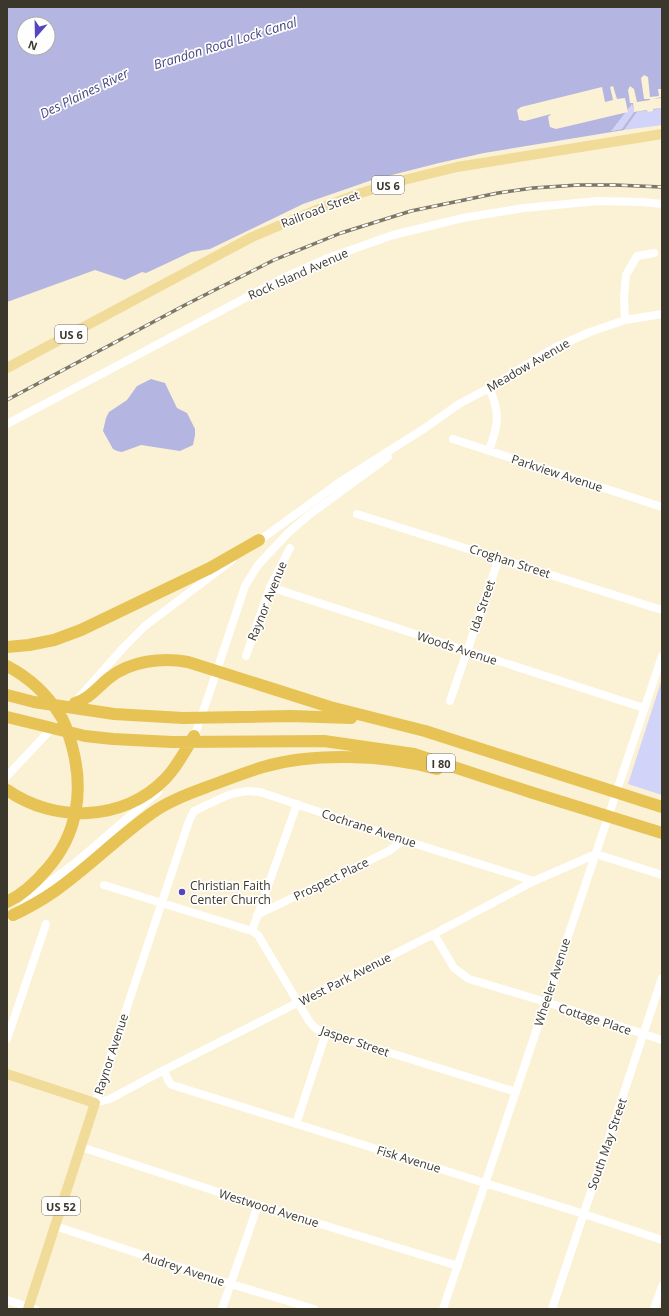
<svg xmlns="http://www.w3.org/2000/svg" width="669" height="1316" font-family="'Open Sans',sans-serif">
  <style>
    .green { fill: #d1d3f8 }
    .water { fill: #b4b5e0; fill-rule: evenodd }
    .pier { fill: #fbf1d4 }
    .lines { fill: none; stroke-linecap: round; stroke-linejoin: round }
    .minor { stroke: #fff; stroke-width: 8 }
    .major { stroke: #f1db99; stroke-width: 10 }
    .highway { stroke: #e7c355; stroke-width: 12 }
    .rail-casing { stroke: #7d7766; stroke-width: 3.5 }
    .rail { stroke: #fefefe; stroke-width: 2; stroke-dasharray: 6; stroke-linecap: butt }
    .poi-dot { fill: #5646be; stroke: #fefefe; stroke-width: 1.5 }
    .labels { text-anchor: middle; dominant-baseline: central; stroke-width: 3.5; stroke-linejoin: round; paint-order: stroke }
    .shield { fill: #fefefe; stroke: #76736b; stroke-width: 1 }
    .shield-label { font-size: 11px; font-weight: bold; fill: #3b372c }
    .street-label { font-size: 12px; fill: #3b372c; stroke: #fefefe }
    .poi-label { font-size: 12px; fill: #3b372c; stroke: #fefefe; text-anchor: start }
    .water-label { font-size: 13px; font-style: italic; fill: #4a4880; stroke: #fefefe }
  </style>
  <rect width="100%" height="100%" fill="#fbf1d4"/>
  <path class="green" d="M632,104l2,8 -12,17 -12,2z
    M662,108v17l-38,5 13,-18z
    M662,679v116l-34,-11z"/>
  <path class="water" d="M7,7h655v101l-4,1 4,6 -4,-6 -21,3 -13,18 -140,23 -45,10 -67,17 -69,24 -93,45 -19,3 -45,21 -4,-1 -17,8 -30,-10 -88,32zM24,24h24v24h-24zM632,104l2,8 -12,17 -11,2z
    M151,379l14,4 12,25 10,5 8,16v6l-2,10 -13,6 -39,-6 -19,7 -5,-1 -4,-2 -10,-18 3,-13 3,-6 18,-12 10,-14z"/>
  <path class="pier" d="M644,75l4,2 2,20 9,-1 -1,-7h3l1,8 -9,2 9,-1v10l-9,1v2l-5,1 -1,-2 -13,2 -1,-9h-3l-2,-13 2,-4 4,3 3,13 13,-2v-1h-6l-3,-21z
    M613,86l4,13 8,-1 3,14 -72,17 -6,-2 -2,-10 3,-3 -26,7 -6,-1 -2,-10 4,-3 81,-20 3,15 8,-2 -3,-13z"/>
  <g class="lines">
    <path class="minor" d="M625,320l-1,-23 2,-22 11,-19 17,-3
      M489,388c12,26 9,37 0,63
      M7,424l276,-146 45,-20 65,-23 70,-17 61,-10 74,-7 44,1 20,2
      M453,439l209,68
      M357,514l305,96
      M256,543l84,-61 85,-54 34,-24 30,-16 65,-40 36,-16 35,-12 37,-6
      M270,587l374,121
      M246,656l24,-69 20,-39
      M78,699l45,-51 22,-22 87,-66
      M450,701l49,-143
      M193,740l15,-43 37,-111 13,-21 30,-32 21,-18 79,-58
      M7,776l47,-50
      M104,885l148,46 6,4 51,86 6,7 11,5 190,59
      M257,915l132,-64 14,-11
      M7,917l6,-2 33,-30 29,-22 83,-71
      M252,931l45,-127
      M434,934l20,34 15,11 77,23 116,38
      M7,1039l39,-115
      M164,1070l5,12 3,3 412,129 78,26
      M95,1103l94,-282 5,-10 32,-15 9,-3 13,-2 12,1 143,48 131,41
      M95,1103l15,-4 54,-29 270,-136 100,-53 62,-27 66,21
      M296,1124l30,-91
      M81,1147l177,58 200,61
      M55,1226l176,58 83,25
      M7,1300l28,9
      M222,1309l36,-104
      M443,1309l219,-653
      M552,1309l110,-331
      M654,1309l8,-23"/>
    <path class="major" d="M7,368l245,-131 74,-31 35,-13 43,-13 53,-13 205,-33
      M7,1074l88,29 -67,206"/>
    <path class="highway" d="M7,647l22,-2 25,-5 27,-10 129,-62 49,-28
      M7,666c21,11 40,28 53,49 6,8 9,21 12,31 12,44 6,88 -25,123 -11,13 -25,26 -40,33
      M7,695l27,7 80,12 69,4 107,-2 61,2
      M75,703c14,-4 23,-16 34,-25 21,-17 53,-21 79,-16l142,45 95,24 237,76
      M7,717l78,19 28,3 59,3 152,-1 90,13 116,38 132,41
      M7,790c47,33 116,32 158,-11 12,-12 20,-28 29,-43
      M13,915c15,-7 29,-15 42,-24 34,-24 63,-54 97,-78 18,-13 42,-21 63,-29 16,-6 32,-12 48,-17 51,-15 123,-12 174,2"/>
    <defs>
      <path id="rail" d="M7,400l178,-95 89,-45 67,-27 70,-22 87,-18 35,-5 45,-3h37l47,2"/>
    </defs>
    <use href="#rail" class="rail-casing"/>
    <use href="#rail" class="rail"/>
  </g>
  <circle class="poi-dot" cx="182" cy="892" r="4"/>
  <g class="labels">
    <g class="shield">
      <rect x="372" y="176" width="32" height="18" rx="3"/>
      <rect x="55" y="325" width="32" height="18" rx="3"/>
      <rect x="427" y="754" width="28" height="18" rx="3"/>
      <rect x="42" y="1197" width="38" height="18" rx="3"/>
    </g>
    <g class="shield-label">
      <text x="388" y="185">US 6</text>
      <text x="71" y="334">US 6</text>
      <text x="441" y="763">I 80</text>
      <text x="61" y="1206">US 52</text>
    </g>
    <g class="street-label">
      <text transform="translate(320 209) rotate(-21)">Railroad Street</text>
      <text transform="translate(298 274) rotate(-24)">Rock Island Avenue</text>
      <text transform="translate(528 365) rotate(-30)">Meadow Avenue</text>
      <text transform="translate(557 473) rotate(18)">Parkview Avenue</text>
      <text transform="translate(510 561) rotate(18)">Croghan Street</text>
      <text transform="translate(267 601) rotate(-68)">Raynor Avenue</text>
      <text transform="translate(482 606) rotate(-71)">Ida Street</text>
      <text transform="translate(457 648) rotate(18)">Woods Avenue</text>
      <text transform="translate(369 828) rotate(18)">Cochrane Avenue</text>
      <text transform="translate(331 879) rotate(-26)">Prospect Place</text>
      <text transform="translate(345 979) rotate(-27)">West Park Avenue</text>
      <text transform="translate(552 982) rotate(-72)">Wheeler Avenue</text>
      <text transform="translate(595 1019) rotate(18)">Cottage Place</text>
      <text transform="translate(355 1041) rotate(19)">Jasper Street</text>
      <text transform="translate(111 1054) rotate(-72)">Raynor Avenue</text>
      <text transform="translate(607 1144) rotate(-71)">South May Street</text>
      <text transform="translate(409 1159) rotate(17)">Fisk Avenue</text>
      <text transform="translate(269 1208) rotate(17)">Westwood Avenue</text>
      <text transform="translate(184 1269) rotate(18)">Audrey Avenue</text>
    </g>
    <g class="poi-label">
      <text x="190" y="885">Christian Faith<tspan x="190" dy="14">Center Church</tspan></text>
    </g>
    <g class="water-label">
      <text transform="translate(225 43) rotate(-17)">Brandon Road Lock Canal</text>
      <text transform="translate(84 93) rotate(-26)">Des Plaines River</text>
    </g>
  </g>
  <rect width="669" height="1316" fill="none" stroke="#3b372c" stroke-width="16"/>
  <g transform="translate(36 36) rotate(200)"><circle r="19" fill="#fefefe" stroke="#b0aeaa"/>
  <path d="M0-3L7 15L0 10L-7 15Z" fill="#5646be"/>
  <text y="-6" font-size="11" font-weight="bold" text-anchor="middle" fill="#3b372c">N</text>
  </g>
</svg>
